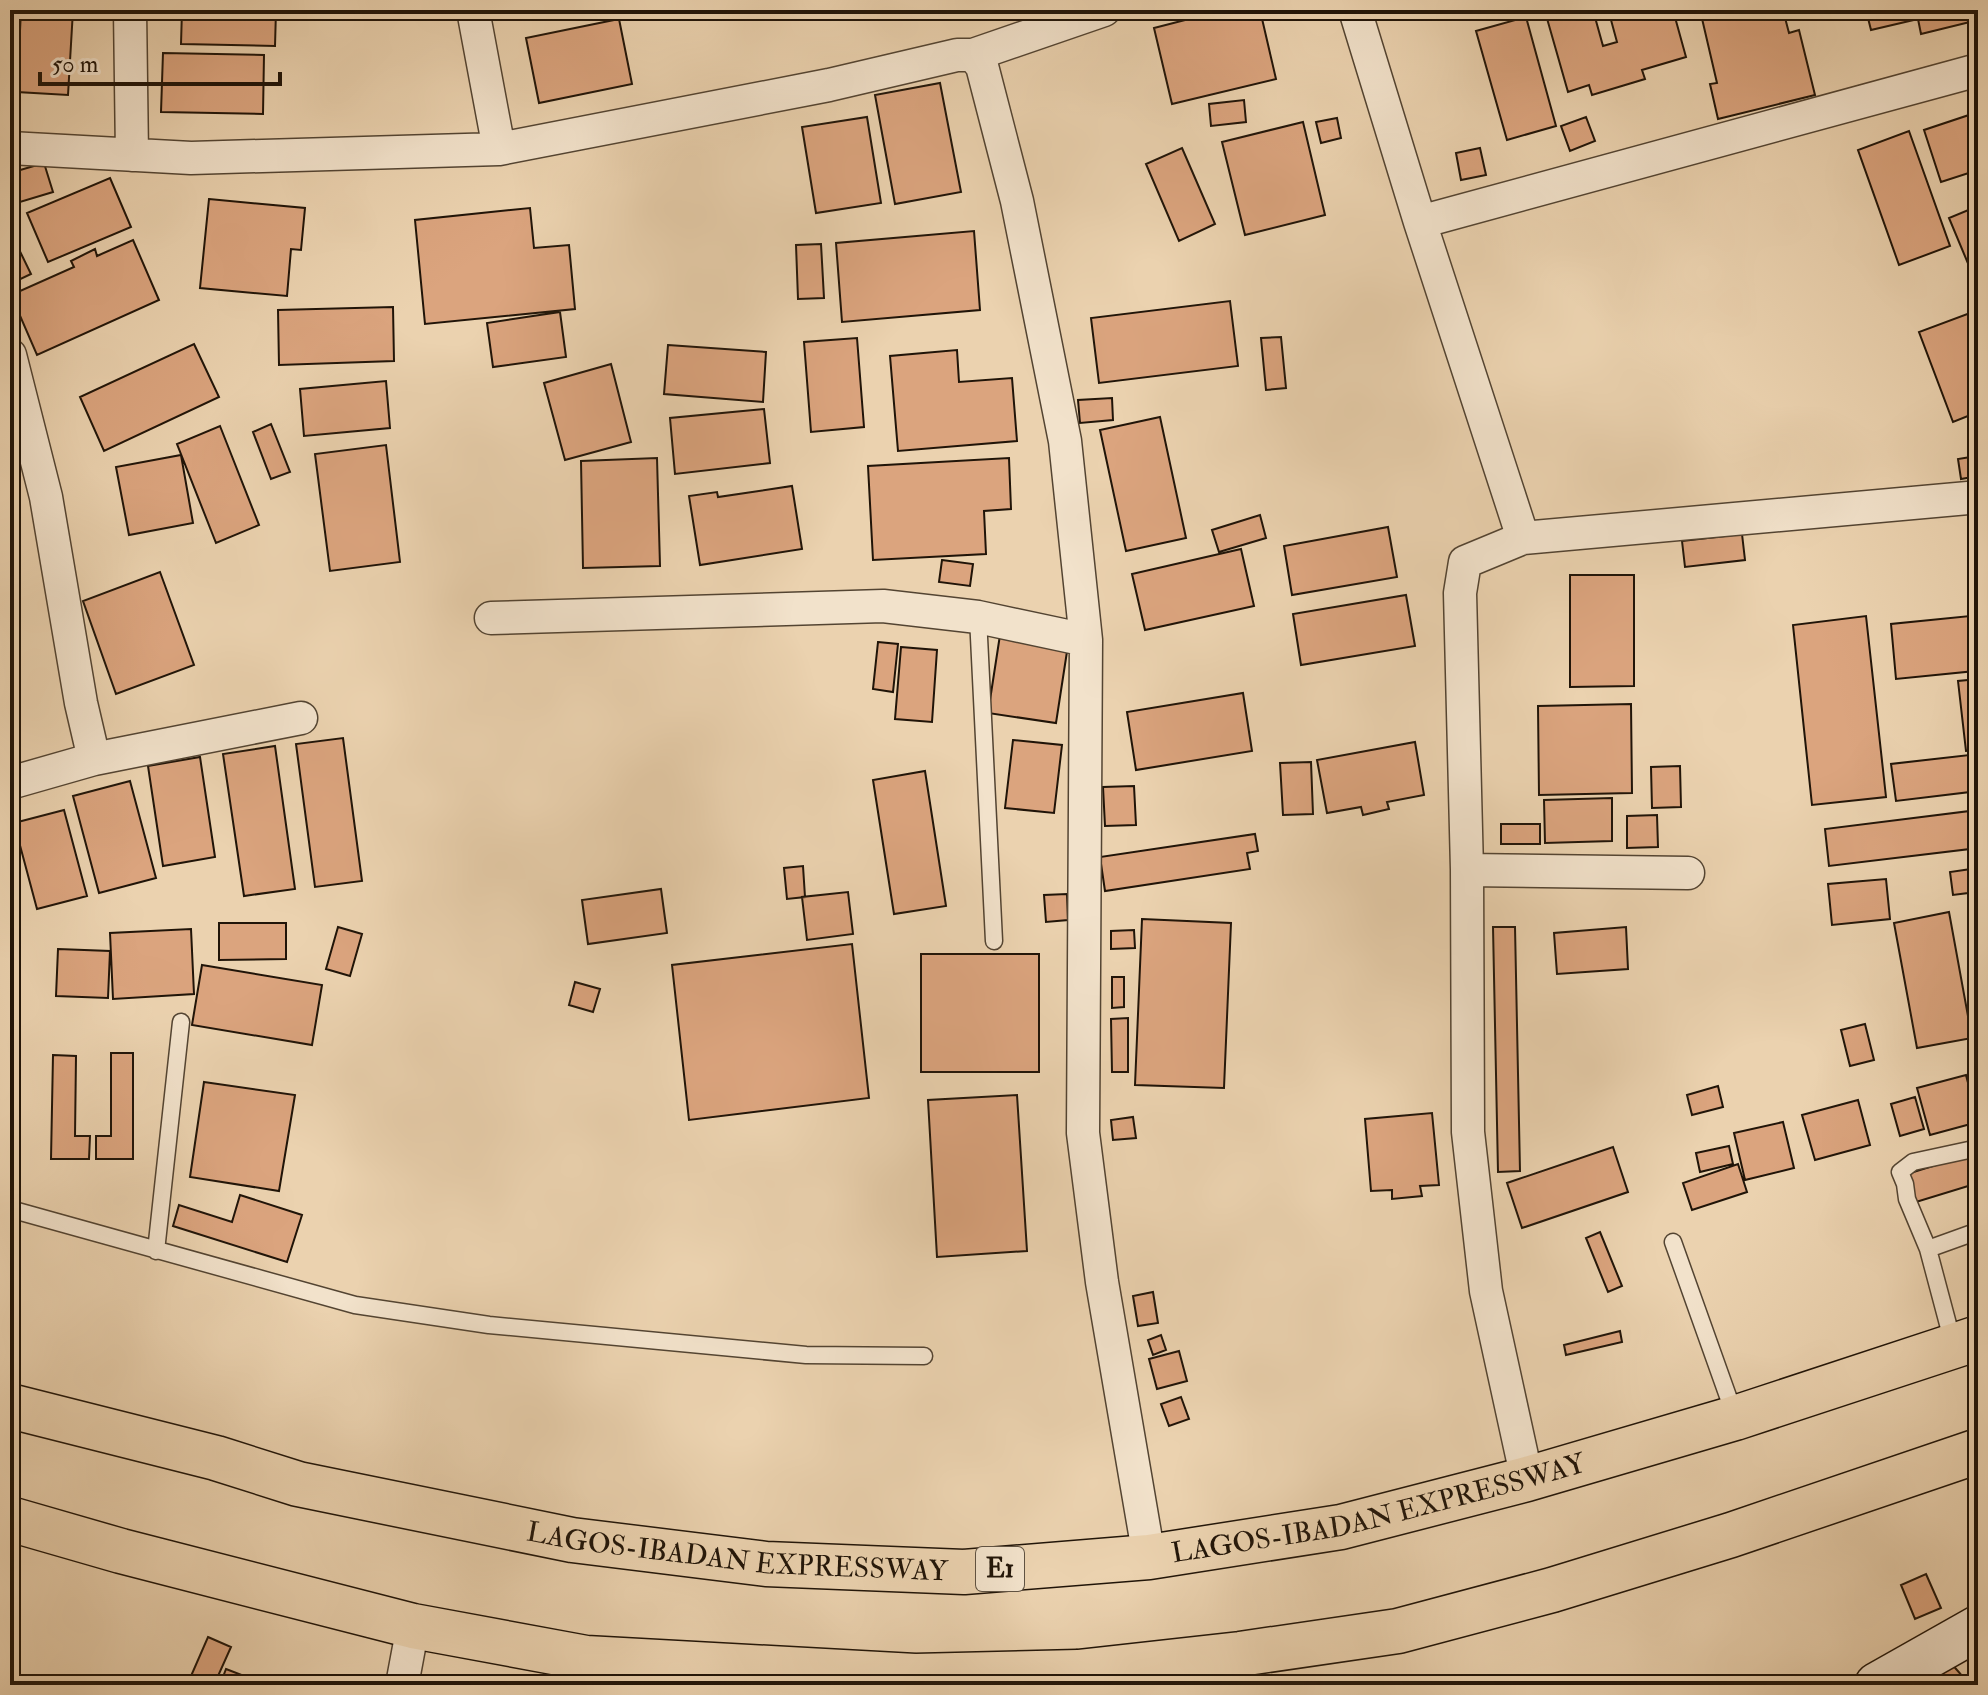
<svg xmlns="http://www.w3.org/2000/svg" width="1988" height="1695" font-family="'IM FELL Double Pica',serif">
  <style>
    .building { fill: #dba47e; stroke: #201408; stroke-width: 2 }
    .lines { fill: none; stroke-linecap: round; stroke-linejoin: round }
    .lane-casing { stroke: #534432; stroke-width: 19 }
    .street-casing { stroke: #534432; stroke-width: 35 }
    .secondary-casing { stroke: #201408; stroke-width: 47 }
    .highway-casing { stroke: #201408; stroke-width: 47 }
    .lane { stroke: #f2e2cb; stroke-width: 16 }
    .street { stroke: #f2e2cb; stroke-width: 32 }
    .secondary { stroke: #f2e2cb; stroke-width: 44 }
    .highway { stroke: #ebd2af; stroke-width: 44 }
    .labels { text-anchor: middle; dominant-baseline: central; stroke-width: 8; stroke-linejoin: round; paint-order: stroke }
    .shield { fill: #f2e2cb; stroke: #5f5242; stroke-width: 2 }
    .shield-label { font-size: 26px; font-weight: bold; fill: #201408 }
    .street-label { font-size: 28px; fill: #201408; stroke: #f2e2cb }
  </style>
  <rect width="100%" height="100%" fill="#ebd2af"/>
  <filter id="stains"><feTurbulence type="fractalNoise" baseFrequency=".0025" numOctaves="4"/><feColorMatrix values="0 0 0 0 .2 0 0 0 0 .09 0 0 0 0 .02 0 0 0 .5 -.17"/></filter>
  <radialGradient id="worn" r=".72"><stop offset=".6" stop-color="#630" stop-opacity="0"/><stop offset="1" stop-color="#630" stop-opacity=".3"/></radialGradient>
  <path class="building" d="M21,10h52l-5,85 -51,-3z
    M182,10h94l-1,36 -94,-2z
    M1224,10h36l16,69 -104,25 -18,-76z
    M1563,10h30l10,36 14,-4 -6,-22 30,-10h32l13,47 -44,13 3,9 -53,16 -3,-10 -21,7 -22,-77z
    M1700,10h83l6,23 10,-3 16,65 -97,24 -8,-35 7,-1z
    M1866,10h105l3,11 -53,13 -3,-15 -47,11z
    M1526,17l30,109 -49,14 -31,-109z
    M619,19l13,65 -93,19 -13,-65z
    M163,53l101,2 -1,59 -102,-2z
    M940,83l21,109 -66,12 -20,-109z
    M1244,100l2,22 -35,4 -2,-22z
    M1978,112v58l-37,12 -17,-52z
    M867,117l14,86 -65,10 -14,-86z
    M1586,117l9,24 -25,10 -9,-25z
    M1337,118l4,20 -20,5 -5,-21z
    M1303,122l22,93 -80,20 -23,-93z
    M1909,131l41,115 -51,19 -41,-115z
    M1182,148l33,76 -36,17 -33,-77z
    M1480,148l6,27 -25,5 -5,-27z
    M44,163l9,29 -43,13v-32z
    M110,178l21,49 -83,35 -21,-49z
    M209,199l96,9 -4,42 -10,-1 -4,47 -87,-8z
    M1978,206v65l-6,2 -23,-55z
    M530,208l4,40 35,-3 6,64 -150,15 -10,-104z
    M974,231l6,79 -138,12 -6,-79z
    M12,235l19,39 -21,10v-48z
    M133,240l26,60 -122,55 -26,-60 63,-28 -3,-6 24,-12 2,7z
    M821,244l3,54 -26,1 -2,-54z
    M1230,301l8,65 -139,17 -8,-65z
    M393,307l1,54 -115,4 -1,-55z
    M560,312l6,45 -73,10 -6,-44z
    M1970,313l8,21v78l-25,10 -34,-90z
    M1281,337l5,51 -20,2 -5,-52z
    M857,338l7,89 -53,5 -7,-90z
    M194,344l25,53 -115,54 -24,-54z
    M668,345l98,7 -3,50 -99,-8z
    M957,350l2,32 53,-4 5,63 -119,10 -8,-95z
    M611,364l20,78 -66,18 -21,-77z
    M386,381l4,47 -86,8 -4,-47z
    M1112,398l1,22 -33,3 -2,-23z
    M764,409l6,54 -95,11 -5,-56z
    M1160,417l26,121 -60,13 -26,-121z
    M271,424l19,48 -19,7 -18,-47z
    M220,426l39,99 -43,18 -39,-99z
    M386,445l14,117 -70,9 -15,-117z
    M181,455l12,68 -64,12 -13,-68z
    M1977,456l1,20 -17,3 -3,-20z
    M657,458l3,108 -77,2 -2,-107z
    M1009,458l2,51 -27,2 2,43 -113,6 -5,-94z
    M792,486l10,63 -102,16 -11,-69 28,-4 1,5z
    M1260,515l6,23 -47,14 -7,-22z
    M1388,527l9,50 -105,18 -8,-49z
    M1742,534l3,26 -60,7 -3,-26z
    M1241,549l13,57 -109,24 -13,-56z
    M942,560l31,4 -3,22 -31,-4z
    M160,572l34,93 -78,29 -33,-93z
    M1570,575h64v111l-64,1z
    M1406,595l9,51 -114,19 -8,-51z
    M1866,616l20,181 -74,8 -19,-180z
    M1970,616l5,55 -79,8 -5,-55z
    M1000,635l68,10 -12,78 -68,-10z
    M878,642l20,2 -5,48 -20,-3z
    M901,647l36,3 -5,72 -37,-3z
    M1978,679v71l-12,1 -8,-70z
    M1243,693l9,58 -116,19 -9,-58z
    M1631,704l1,89 -93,2 -1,-89z
    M343,738l19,143 -47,6 -19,-143z
    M1013,740l49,5 -8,68 -49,-5z
    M1415,742l9,53 -37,7 2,7 -26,6 -2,-8 -34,6 -10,-53z
    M275,746l20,143 -51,7 -21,-142z
    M1978,754v37l-82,10 -5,-37z
    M200,757l15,100 -52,9 -15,-100z
    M1311,762l2,52 -30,1 -3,-52z
    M1680,766l1,41 -29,1 -1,-41z
    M925,771l21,135 -52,8 -21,-134z
    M130,781l26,97 -57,15 -26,-97z
    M1134,786l2,39 -31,1 -2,-39z
    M1612,798v43l-67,2 -1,-43z
    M64,810l23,86 -50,13 -23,-86z
    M1978,810v38l-149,18 -4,-37z
    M1657,815l1,32 -31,1v-32z
    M1501,824h39v20h-39z
    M1255,834l3,17 -11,2 3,16 -145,22 -5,-34z
    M803,866l2,31 -18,2 -3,-31z
    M1978,868v18l-10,2v5l-15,2 -3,-23z
    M1886,879l4,40 -58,6 -4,-41z
    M661,889l6,44 -79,11 -6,-44z
    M848,892l5,42 -46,6 -5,-43z
    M1067,894l1,26 -22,2 -2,-27z
    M1949,912l23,126 -55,10 -23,-125z
    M1142,919l89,4 -7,165 -89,-3z
    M219,923h67v36l-67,1z
    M338,927l24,7 -12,42 -24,-7z
    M1493,927h22l5,244 -22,1z
    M1626,927l2,42 -71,5 -3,-41z
    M191,929l3,65 -81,5 -3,-66z
    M1134,930l1,18 -24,1v-18z
    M852,944l17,154 -180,22 -17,-155z
    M58,949l52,2 -2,47 -52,-2z
    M921,954h118v118h-118z
    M202,965l120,20 -10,60 -120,-20z
    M1112,977h12v30l-12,1z
    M575,982l25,7 -7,23 -24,-7z
    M1128,1018v54h-16l-1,-53z
    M1865,1024l9,36 -24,6 -9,-36z
    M111,1053h22v106h-37v-23h15z
    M53,1055l23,1 -1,80h15l-1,23h-38z
    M1966,1075l12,47 -48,13 -13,-47z
    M204,1082l91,13 -16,96 -89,-14z
    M1718,1086l5,21 -31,8 -5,-20z
    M1017,1095l10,156 -90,6 -9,-157z
    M1915,1097l9,32 -24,7 -9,-32z
    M1858,1100l12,45 -55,15 -13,-45z
    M1432,1113l7,72 -19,1 2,10 -30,3v-9l-21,1 -6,-72z
    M1133,1117l3,21 -23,2 -2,-20z
    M1783,1122l11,46 -49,12 -11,-47z
    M1729,1146l4,18 -33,8 -4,-19z
    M1613,1147l15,45 -106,36 -15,-45z
    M1978,1152v31l-62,19 -9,-28z
    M1738,1164l9,28 -55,18 -9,-27z
    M240,1195l62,20 -15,47 -114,-36 6,-21 53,17z
    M1600,1232l22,54 -14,6 -22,-54z
    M1153,1292l5,31 -20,3 -5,-30z
    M1620,1331l2,11 -56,13 -2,-10z
    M1161,1335l5,15 -13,5 -5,-15z
    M1179,1351l8,30 -30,8 -8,-30z
    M1181,1397l8,22 -20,7 -8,-22z
    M1926,1574l15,34 -26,11 -14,-34z
    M208,1637l23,10 -17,38 -23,-9z
    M1944,1655l26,30h-59z
    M226,1669l21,8 -3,8h-24z"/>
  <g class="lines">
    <defs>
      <path id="lane" d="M978,617l16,324
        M10,1209l345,96 134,20 317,30 118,1
        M1673,1242l62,174
        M1928,1249l50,-18
        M156,1251l25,-229
        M1953,1343l-25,-94 -21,-50 -2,-15 -5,-12 13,-10 65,-14"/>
      <path id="street" d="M130,10l2,145
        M473,10l26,139
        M1355,10l65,212 103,316
        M973,55l9,11 35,135 48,240 21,199 -3,493 19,149 47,275
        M10,148l181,10 308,-9 330,-64 128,-30h16l131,-45
        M1420,222l558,-152
        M10,355l36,142 35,206 13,56
        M491,618l392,-12 95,11 108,23
        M10,783l84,-24 207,-41
        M1467,870l221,3
        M1527,1479l-41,-188 -18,-159 -1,-262 -7,-277 5,-31 58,-24 445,-40 10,1
        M402,1685l11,-59"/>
      <path id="secondary" d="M1877,1685l101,-57"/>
      <g id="highway">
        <path id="s1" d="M10,1406l206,52 82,26 274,56 194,24 198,8 185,-15 192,-30 186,-48 208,-61 243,-80"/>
        <path d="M10,1519l111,32 292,75 173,32 329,18 163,-4 162,-18 158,-23 154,-41 179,-55 247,-84"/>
      </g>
    </defs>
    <use href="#lane" class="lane-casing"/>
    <use href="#street" class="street-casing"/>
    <use href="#secondary" class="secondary-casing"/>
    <use href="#highway" class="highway-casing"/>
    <use href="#lane" class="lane"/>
    <use href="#street" class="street"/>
    <use href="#secondary" class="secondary"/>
    <use href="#highway" class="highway"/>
  </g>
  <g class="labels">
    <rect class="shield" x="976" y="1547" width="48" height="44" rx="6"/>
    <g class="shield-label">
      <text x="1000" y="1569">E1</text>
    </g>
    <g class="street-label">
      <text stroke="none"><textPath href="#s1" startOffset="1392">LAGOS-IBADAN EXPRESSWAY</textPath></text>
      <text stroke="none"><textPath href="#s1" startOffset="744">LAGOS-IBADAN EXPRESSWAY</textPath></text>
    </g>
  </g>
  <rect width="1988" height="1695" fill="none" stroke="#ebd2af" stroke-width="40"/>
  <rect x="12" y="12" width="1964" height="1671" fill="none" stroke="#201408" stroke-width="4"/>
  <rect x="20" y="20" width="1948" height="1655" fill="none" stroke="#201408" stroke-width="2"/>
  <path d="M40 72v12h240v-12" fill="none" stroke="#201408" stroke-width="4"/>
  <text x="52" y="72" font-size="24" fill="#201408" stroke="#f2e2cb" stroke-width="6" paint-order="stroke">50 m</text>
  <rect width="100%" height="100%" filter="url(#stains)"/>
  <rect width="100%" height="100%" fill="url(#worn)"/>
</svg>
